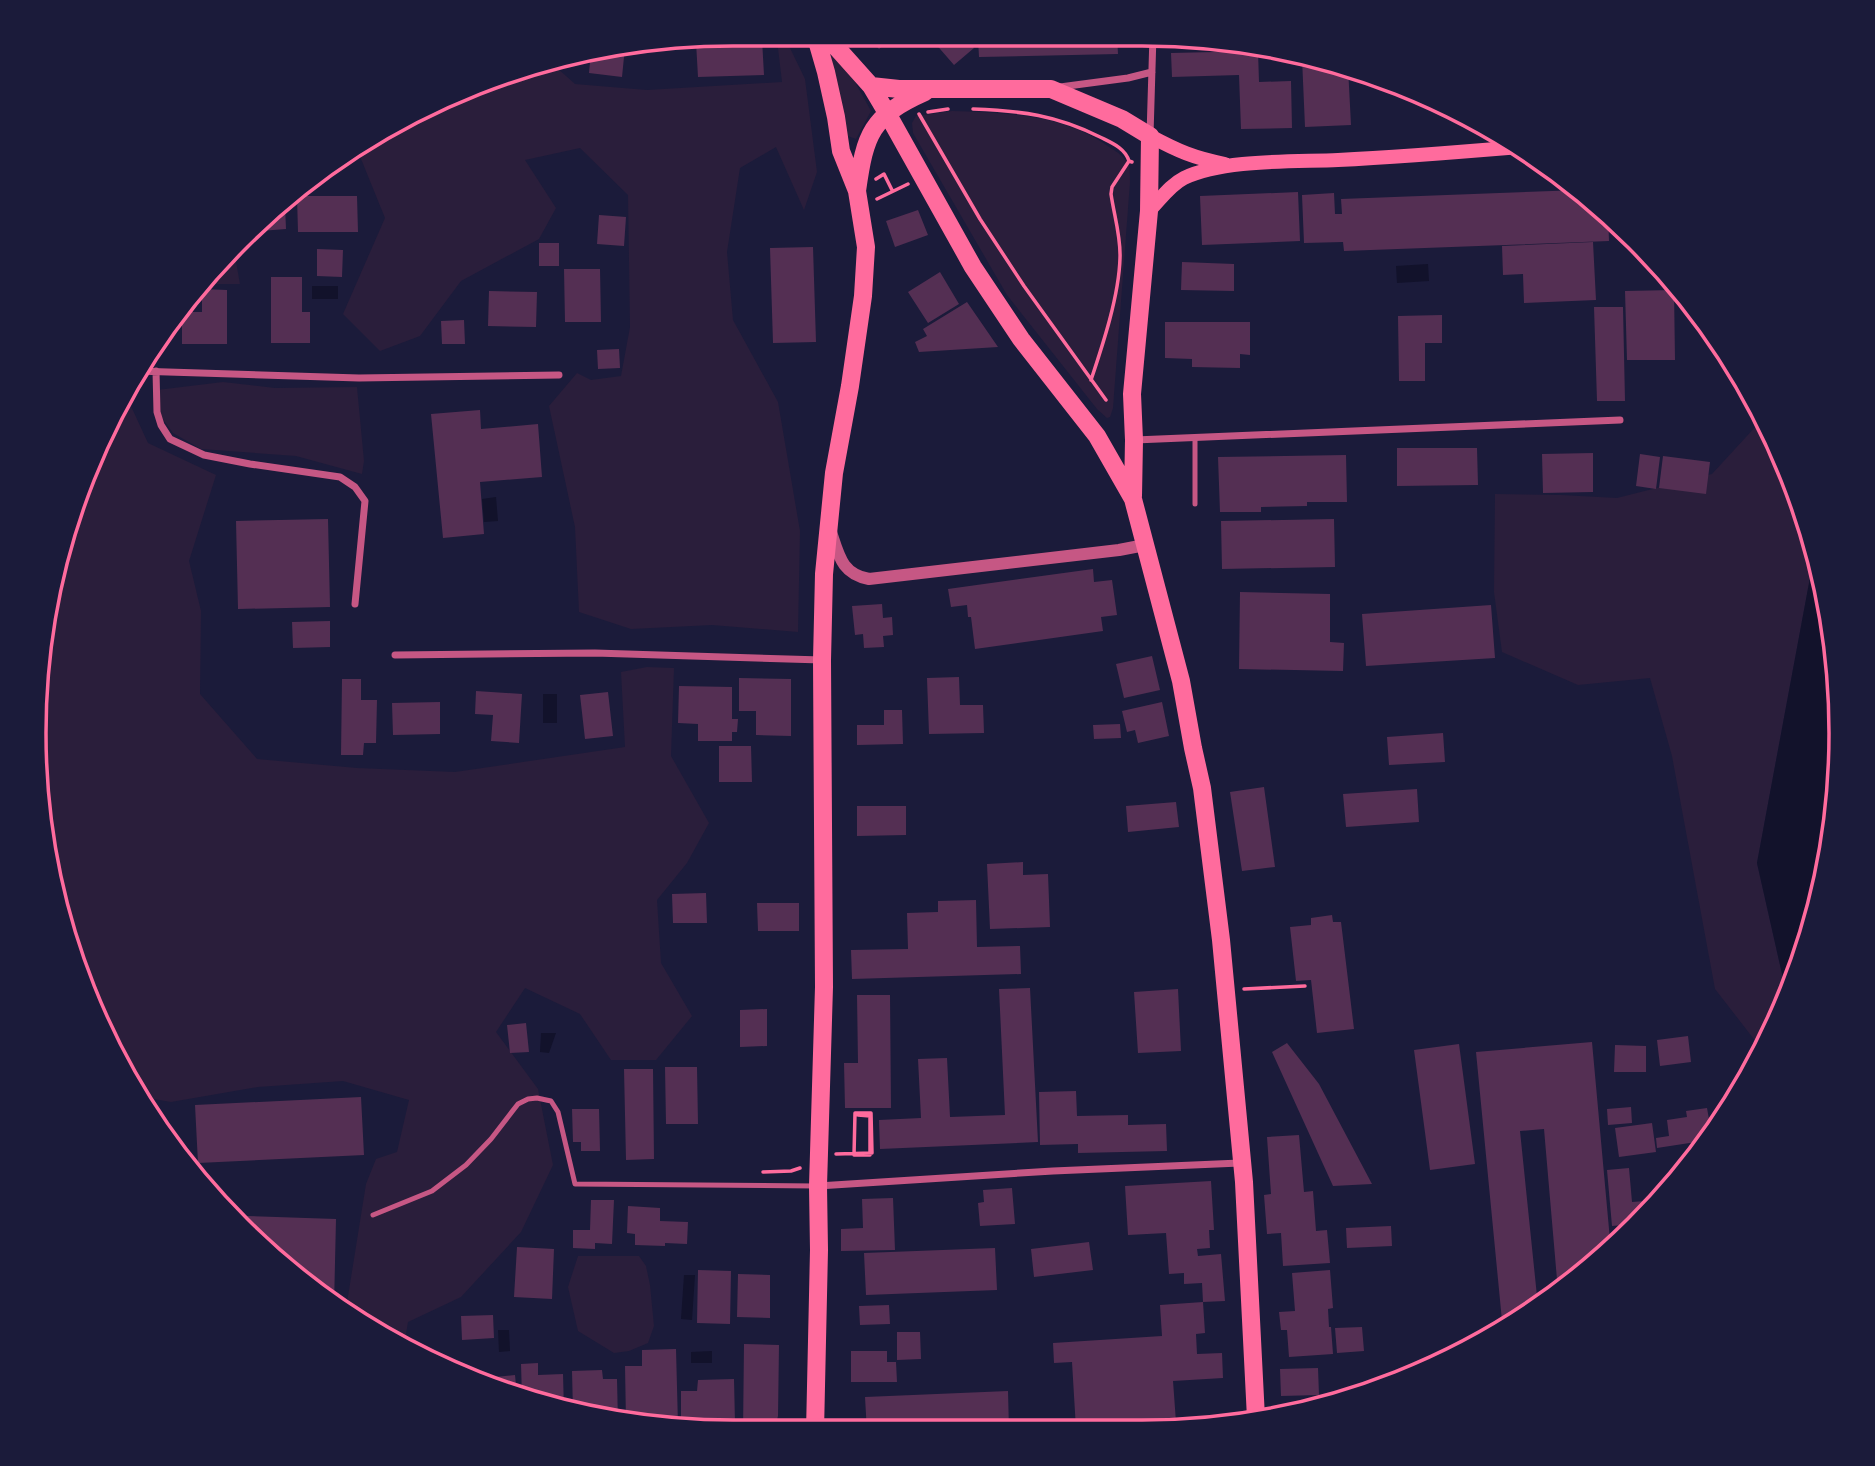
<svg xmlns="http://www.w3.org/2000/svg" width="1875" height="1466" font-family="'IBM Plex Serif',serif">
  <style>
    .green { fill: #2a1e3b }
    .water { fill: #12122b }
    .building { fill: #542f53 }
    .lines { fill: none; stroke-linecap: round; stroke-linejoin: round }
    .path { stroke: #ff6b9d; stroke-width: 3.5 }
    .service { stroke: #c65784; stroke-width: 5 }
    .minor { stroke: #c65784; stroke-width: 7 }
    .tertiary { stroke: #c65784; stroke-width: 12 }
    .secondary { stroke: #ff6b9d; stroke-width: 14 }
    .primary { stroke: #ff6b9d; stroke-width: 18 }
    .rim { fill: none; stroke: #ff6b9d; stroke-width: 3.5 }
  </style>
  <rect width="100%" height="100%" fill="#1b1b3a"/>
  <path class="green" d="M777,40l7,2 6,6 15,31 12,93 -13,38 -28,-63 -36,21 -13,84 6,68 45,82 22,129 -2,101 -86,-7 -81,4 -52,-17 -4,-85 -26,-121 28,-33 14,7 30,-4 9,-49 -2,-132 -48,-47 -55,12 31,48 -17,31 -78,42 -41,55 -40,15 -37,-37 42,-96 -28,-69 1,-2 25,-20 164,-68 28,25 72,6 135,-8z
    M827,50l23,23 21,38 -15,28 -11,-4z
    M952,111c54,2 112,3 157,36 8,5 16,10 20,19 1,4 1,11 1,16l-17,226 -3,9 -3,1 -10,-9 -90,-114 -94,-162 -1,-10 4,-7z
    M233,245l7,39h-37z
    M223,382l52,6 82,-1 7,74 -2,13 -66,-18 -95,-7 -28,-16 -14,-19 -2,-24z
    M124,391l24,52 68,32 -27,86 12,50 -1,83 57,65 100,9 98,4 170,-25 -4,-75 26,-5 27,1 -3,88 38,67 -22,40 -30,37 4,63 31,53 -36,44h-45l-31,-46 -55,-26 -29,44 42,57 15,76 -32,67 -60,65 -53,25 -4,24 -59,-31 21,-131 10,-25 21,-7 12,-52 -66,-19 -85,6 -87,15 -35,-6 -9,-13 -70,-169 -24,-181 24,-181z
    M1763,416l41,92 11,43 -58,312 30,133 -17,46 -8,12 -2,-7 -45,-58 -43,-233 -22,-78 -72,7 -76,-33 -8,-60 1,-98 66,1 56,3 95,-24 46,-50z
    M578,1256h61l7,10 4,19 4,41 -6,17 -19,8 -15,2 -36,-22 -10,-44z"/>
  <path class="water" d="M1428,264l1,17 -32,2 -1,-17z
    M312,286h26v13h-26z
    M496,497l2,24 -14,1 -2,-23z
    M1815,551l21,90 4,137 -22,136 -31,82 -30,-133z
    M543,694h14v29h-14z
    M541,1033h15l-7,20 -9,-1z
    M684,1275h11l-3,45 -11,-1z
    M498,1330h11l1,21 -11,1z
    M712,1351v12h-21v-11z"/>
  <path class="building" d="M866,34h30l-17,15z
    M927,34h35l12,14 -20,17z
    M990,34l127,1 1,19 -139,3 -1,-18h12z
    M762,39l2,36 -66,2 -2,-35z
    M674,41l-1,9 -27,-5z
    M625,47l-3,30 -33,-4 2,-21z
    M1258,51l1,31 32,-1 1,47 -51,1 -2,-54 -67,2 -1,-24z
    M1302,58l46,9 3,58 -46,2z
    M340,160l1,8 -12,1z
    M1580,190l28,21 1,30 -265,10 -1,-9 -39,1 -2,-48 32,-2 1,21h7l-1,-15z
    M1298,192l2,49 -98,4 -2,-49z
    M297,196h60l1,36h-60z
    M281,205h4l1,24 -39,3z
    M918,210l10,25 -33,12 -9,-26z
    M599,215l27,2 -2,29 -27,-2z
    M1593,242l3,58 -72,3 -1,-29 -20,1 -1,-29z
    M539,243h20v23h-20z
    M813,247l3,95 -43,1 -3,-95z
    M317,249l26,1 -1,27 -25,-1z
    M1182,262l52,2v27l-53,-1z
    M564,269h36l1,53h-36z
    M940,272l19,32 -31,19 -20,-31z
    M271,277h31v35h8v31h-39z
    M202,289l25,1v54h-45v-32h20z
    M1674,290l1,70h-48l-2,-69z
    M489,291l48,1 -1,35 -48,-1z
    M967,302l31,45 -79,5 -4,-10 12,-6 -4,-7z
    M1594,307h29l2,94h-28z
    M1442,315v28h-17v38h-26l-1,-65z
    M464,320l1,24h-23l-1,-23z
    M1165,322h85v33l-10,-1v14l-48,-1v-8l-27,-1z
    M619,349l1,19 -22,1 -1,-19z
    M480,410l1,19 57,-5 4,53 -62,5 4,52 -41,4 -12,-124z
    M1397,448h80l1,37 -81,1z
    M1593,453v39l-50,1 -1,-39z
    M1640,454l20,3 -4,32 -20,-3z
    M1346,455l1,47h-40v4l-46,1v5h-41l-2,-55z
    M1663,456l47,6 -4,32 -47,-6z
    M328,519l2,88 -92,2 -2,-88z
    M1334,519l1,48 -113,2 -1,-48z
    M1093,569l1,13 18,-2 5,35 -16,2 2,14 -128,18 -4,-32h-3l-1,-12 -16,2 -3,-18z
    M1240,592l90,2v48l14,1 -1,28 -104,-2z
    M882,604l1,14 9,-1 1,18 -10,1 1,11 -20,1 -1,-14 -8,1 -3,-29z
    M1491,605l4,53 -129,8 -4,-52z
    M330,621v26l-37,1 -1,-26z
    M1152,656l8,34 -36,8 -8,-34z
    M959,677l1,28h23l1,28 -55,1 -2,-56z
    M739,678l52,1v57l-35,-1v-24h-17z
    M342,679h19v21h16l-1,43h-12l-1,12h-22z
    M679,686l53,1v32h6l-1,13h-5v9h-34v-17l-20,-1z
    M476,691l46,3 -3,49 -28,-2 2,-26 -18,-1z
    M608,692l5,44 -28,3 -5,-44z
    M440,702v32l-47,1 -1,-32z
    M1162,702l7,34 -31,7 -3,-13 -8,2 -5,-21z
    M884,710h18l1,34 -46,1v-20h27z
    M1120,724l1,14 -27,1 -1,-14z
    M1443,733l2,29 -56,3 -2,-28z
    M719,746h32l1,36h-33z
    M1264,787l11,80 -33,4 -12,-79z
    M1417,789l2,33 -73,5 -3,-33z
    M1176,802l3,25 -51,5 -2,-26z
    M857,806h49v29l-49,1z
    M1023,862v13l25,-1 2,53 -60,2 -3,-65z
    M706,893l1,30h-34l-1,-29z
    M976,900l1,47 43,-1 1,28 -169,5 -1,-29 57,-1 -1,-36 31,-1v-11z
    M757,903h42v28h-41z
    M1332,915l1,7h8l13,107 -37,4 -6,-53 -15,1 -6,-54 21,-2v-7z
    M1030,988l8,154 -158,7 -1,-29 42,-2 -3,-59 29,-1 3,59 55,-2 -6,-126z
    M1178,989l3,62 -43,2 -4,-61z
    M857,995h33l1,113h-46l-1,-45h14z
    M767,1009v37l-27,1v-37z
    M526,1023l3,29 -19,1 -3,-28z
    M1688,1036l3,26 -31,4 -3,-26z
    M1592,1042l19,209 -7,8 -46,32 -14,-162 -24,2 18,175 -35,25 -27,-279z
    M1287,1043l32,41 53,100 -39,2 -61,-134z
    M1459,1044l16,120 -45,6 -16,-120z
    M1615,1045l31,1v26h-32z
    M665,1067h32l1,57h-32z
    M624,1069h29l1,90 -28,1z
    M1076,1091l1,25 51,-1v10l38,-1 1,27 -89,2v-9l-38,1 -1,-53z
    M361,1097l3,58 -166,8 -3,-58z
    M1631,1107l1,16 -24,2 -1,-16z
    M1707,1108l5,28 -3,4 -52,8 -1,-10 13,-2 -2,-16 20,-3 -1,-6z
    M572,1109h27l1,42h-19v-9h-8z
    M1652,1123l4,29 -37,5 -4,-29z
    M1299,1135l5,57 9,-1 3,40 11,-1 3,33 -47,3 -2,-33 -14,1 -3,-39 7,-1 -4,-57z
    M1629,1168l3,34 27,-2 -23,24 -24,2 -5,-56z
    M1211,1181l3,49h-5l1,18 -13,1 1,7 23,-2 4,47 -22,1 -1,-19 -18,1v-11l-15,1 -3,-41 -38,2 -3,-49z
    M1012,1188l3,36 -35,2 -2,-23 6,-1 -1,-12z
    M893,1198l2,52 -54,1v-22l22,-1 -1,-29z
    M591,1200h23l-2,44 -17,-1v6l-22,-1v-18h17z
    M628,1206l32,2v13l28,1 -1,22 -22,-1v3l-30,-1v-11l-8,-1z
    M245,1216l91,3 -2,87 -90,-79z
    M1391,1226l1,20 -45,2 -1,-20z
    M1089,1242l4,28 -59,7 -3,-28z
    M517,1247l37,2 -2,50 -38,-2z
    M995,1248l2,42 -131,5 -2,-42z
    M698,1270l33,1 -1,53 -33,-1z
    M1330,1270l3,38 -5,1 1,18h2l2,27 -44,3 -2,-27h-6l-2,-18 16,-1 -3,-38z
    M738,1274l32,1v43l-33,-1z
    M1203,1302l2,31 -9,1 1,20 25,-1 1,25 -50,3 3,41 -100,7 -4,-67 -18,1 -1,-20 109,-7 -2,-31z
    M889,1305l1,19 -30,1 -1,-19z
    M493,1315l1,23 -32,2 -1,-24z
    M1362,1327l2,24 -27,2 -2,-25z
    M897,1332h23l1,27 -24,1z
    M744,1344l35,1 -1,71 -3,11 -4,5h-28z
    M676,1349l2,76h-19l-33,-3 -1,-56h17v-16z
    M851,1351h36v11h9l1,20h-46z
    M538,1363v12l25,-1 1,36 -42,-13 -1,-33z
    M1318,1368l1,27 -38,1 -1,-27z
    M602,1370l1,9h14l1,43 -21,-3 -24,-7 -1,-41z
    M515,1375l2,20 -51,-15z
    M734,1379l1,44 -54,1v-33h16l1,-11z
    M1008,1391l1,39 -142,2 -2,-35z"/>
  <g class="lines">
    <path class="path" d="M973,109c49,2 83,6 127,28 12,6 25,11 29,24l3,1
      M928,112l20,-3
      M919,114l61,105 44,67 82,114
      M876,179l8,-5 8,16
      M877,199l31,-15
      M1091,380c12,-36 28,-84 29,-122 1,-21 -6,-43 -9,-64l1,-7 17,-26
      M1244,989l61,-3
      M836,1154l36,-1 -1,-40h-16l-1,42h16v-39l-12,-1
      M763,1172l28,-1 9,-3"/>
    <path class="service" d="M796,33h1
      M1195,504v-67
      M373,1215l59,-24 34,-26 25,-26 27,-35 10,-5 9,-1 14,3 7,11 17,72 241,2"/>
    <path class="minor" d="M1060,87l68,-9 24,-6
      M1150,135l3,-100
      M136,371l223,7 200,-3
      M156,371l1,41 4,13 9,14 34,16 46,9 90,13 15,10 10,14 -10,103
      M1135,440l485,-20
      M395,655l200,-2 227,7
      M818,1186l235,-15 187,-8"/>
    <path class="tertiary" d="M831,532c8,24 11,42 38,47l250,-29 26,-5"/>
    <path class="secondary" d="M1150,136c28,15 44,22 75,28
      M1149,211c11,-11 21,-26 35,-33 39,-19 110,-16 154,-18 61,-3 122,-8 182,-13"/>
    <path class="primary" d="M815,34l11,38 10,45 5,34 16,40 9,56 -3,49 -13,90 -16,87 -10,101 -2,86 2,327 -6,199 1,64 -4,182
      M819,34l18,14 34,38 16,27 86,154 48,72 76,97 36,63 48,182 12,67 9,40 19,152 23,242 12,236
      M871,86l28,3h152l71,30 28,17 -1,75 -17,183 2,46 -1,56
      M857,191c8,-57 14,-75 68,-99"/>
  </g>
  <path d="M0 0H1875V1466H0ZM733 46H1142A687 687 0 0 1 1829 733V733A687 687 0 0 1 1142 1420H733A687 687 0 0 1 46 733V733A687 687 0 0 1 733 46Z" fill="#1b1b3a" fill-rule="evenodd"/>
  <path class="rim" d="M733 46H1142A687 687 0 0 1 1829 733V733A687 687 0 0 1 1142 1420H733A687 687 0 0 1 46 733V733A687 687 0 0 1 733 46Z"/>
</svg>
